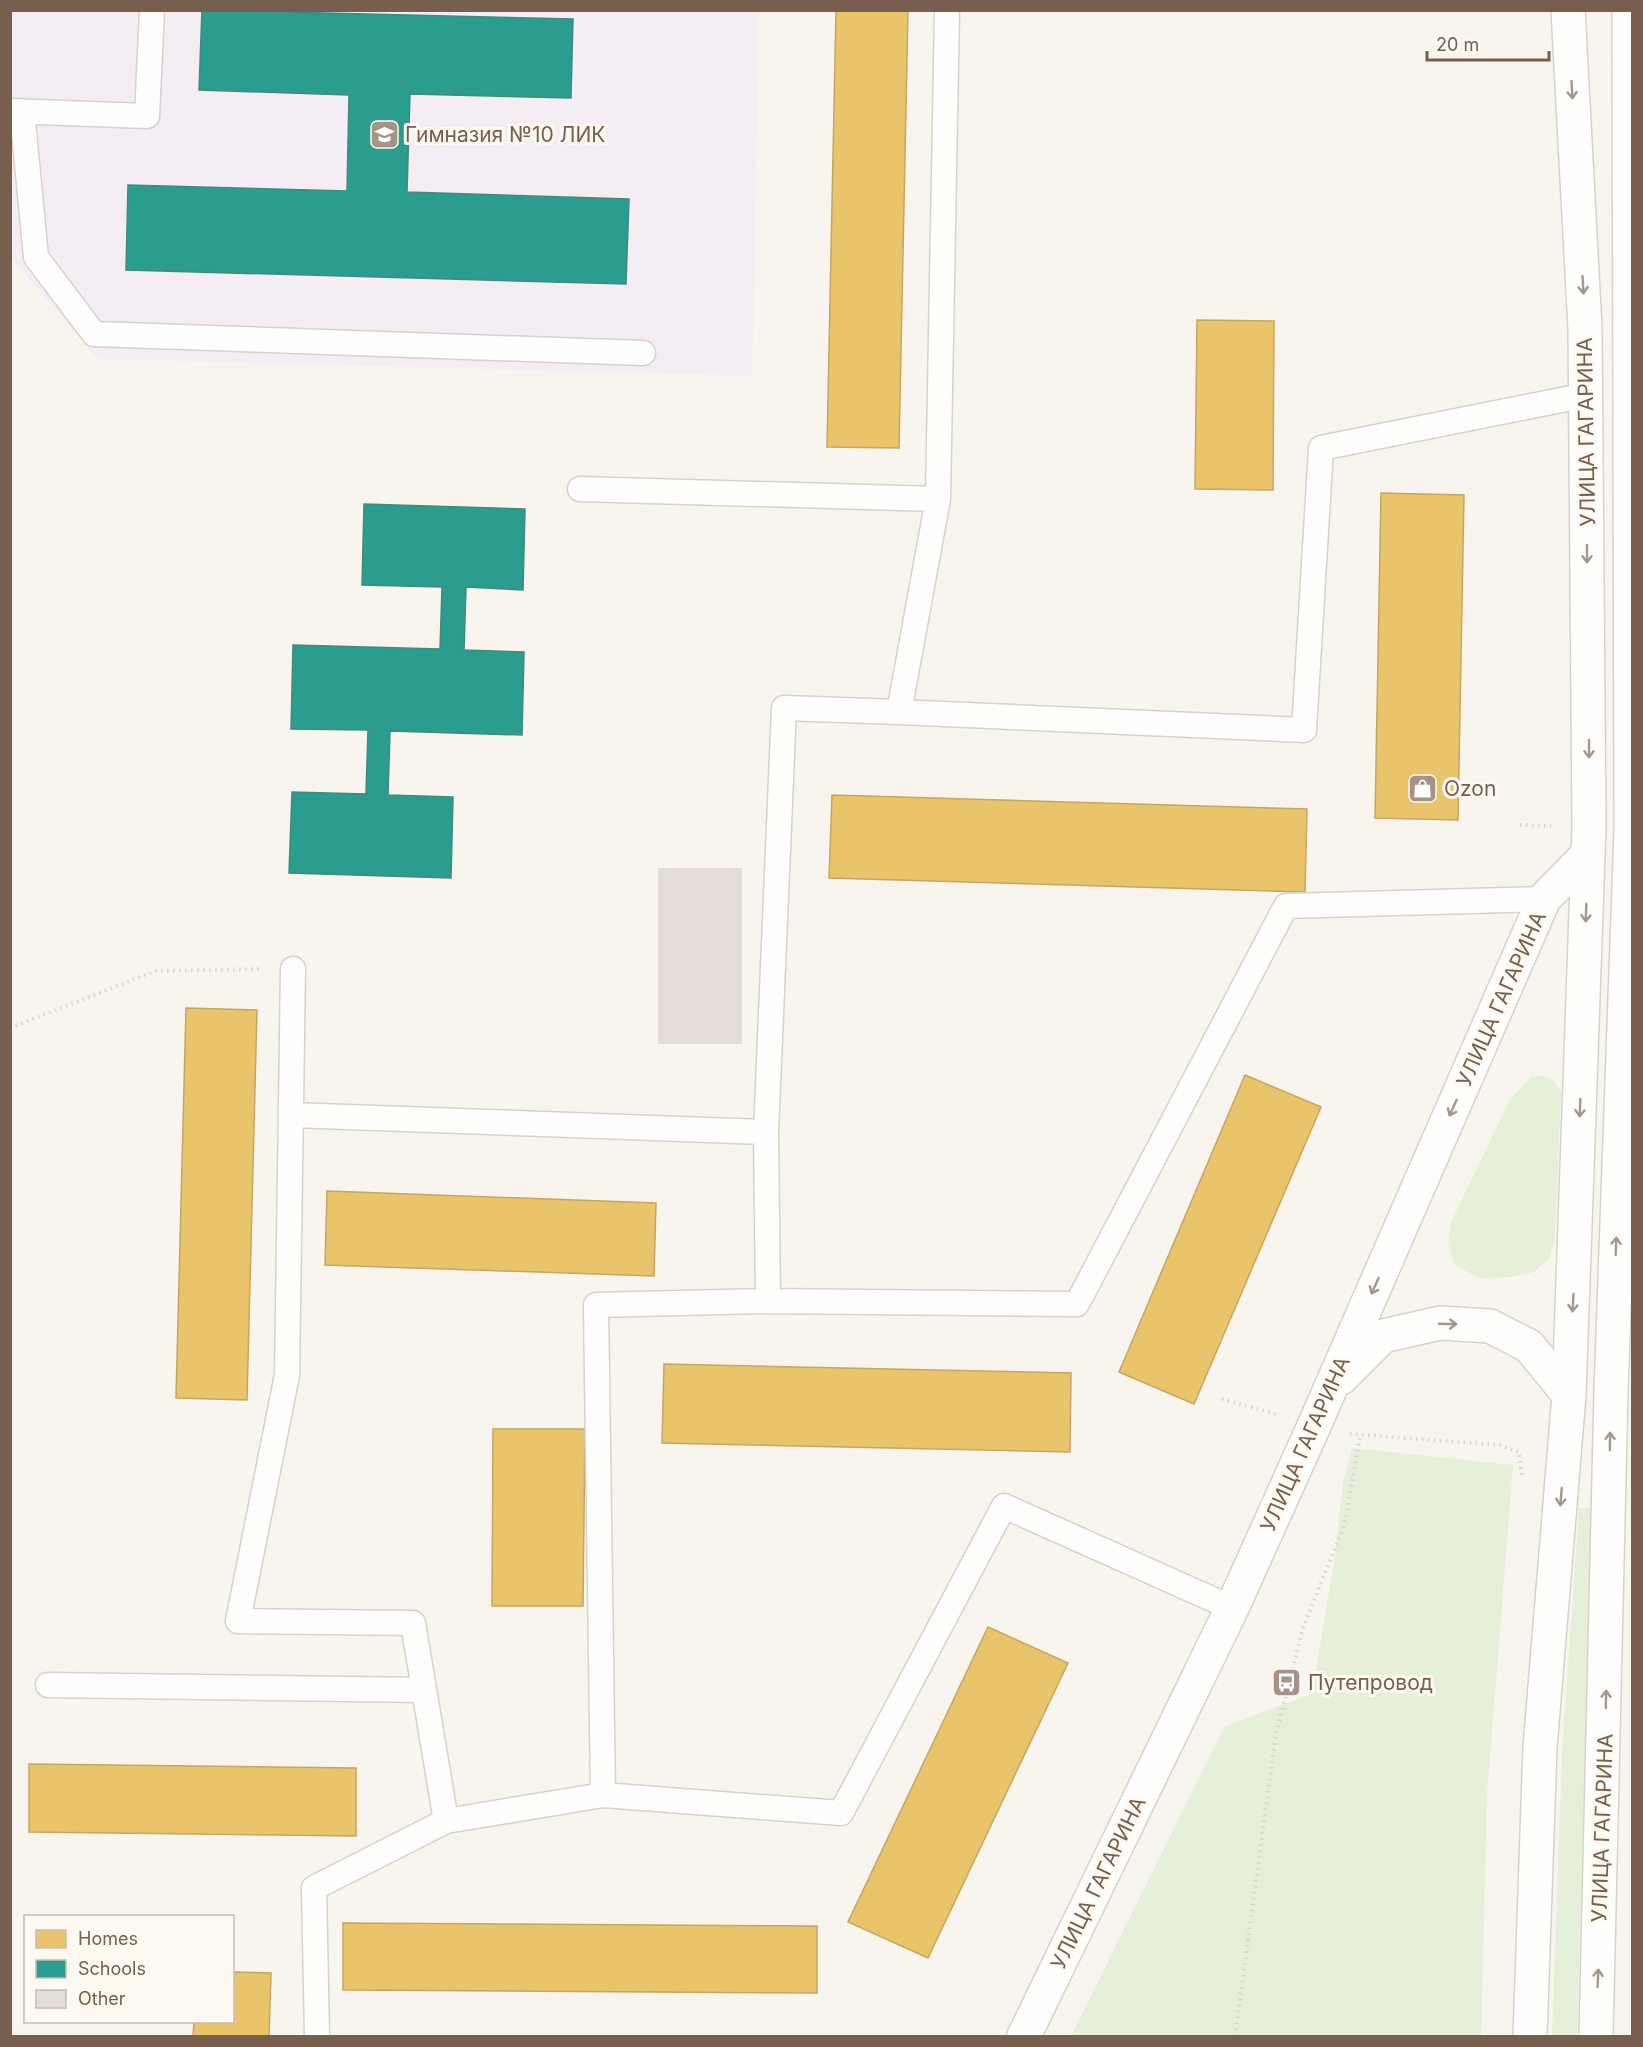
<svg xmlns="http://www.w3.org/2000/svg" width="1643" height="2047" font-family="Inter,sans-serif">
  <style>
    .education { fill: #f5edf4 }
    .green { fill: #e5efda }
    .homes { fill: #e9c46a; stroke: #c7a562; stroke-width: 1.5 }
    .schools { fill: #2a9d8f; stroke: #418a7c; stroke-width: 1.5 }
    .building { fill: #e5ded6; stroke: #e1d9d1; stroke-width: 1.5 }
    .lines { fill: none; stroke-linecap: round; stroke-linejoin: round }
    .lane-casing { stroke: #d7d2cd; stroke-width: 27 }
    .secondary-casing { stroke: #d8d2cc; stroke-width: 36 }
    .path { stroke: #dad5d0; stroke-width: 4; stroke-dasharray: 1.5 4.5; stroke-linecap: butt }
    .lane { stroke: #fefefd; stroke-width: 24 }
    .secondary { stroke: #fefefd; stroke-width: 33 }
    .oneway { stroke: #a6968b }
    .labels { text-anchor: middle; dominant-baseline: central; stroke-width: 6; stroke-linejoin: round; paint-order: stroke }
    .poi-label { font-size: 21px; fill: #775e4e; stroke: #fffaf1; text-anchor: start }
    .street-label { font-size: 21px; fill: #775e4e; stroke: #fffaf1 }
  </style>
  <rect width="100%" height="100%" fill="#f8f5ef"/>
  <path class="education" d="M10,11h749l-7,365 -654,-17 -87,-101z"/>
  <path class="green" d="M1542,1075l12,6 7,11 -6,146 -6,21 -15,13 -23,5 -32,1 -25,-14 -6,-21 4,-23 58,-120 21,-23z
    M1352,1448l161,17 -26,329 -6,242h-410l154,-310 87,-32 22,-132 9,-79z
    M1579,1508h13l-15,528h-25l10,-284z"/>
  <path class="homes" d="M836,10h72l-9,438 -72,-1z
    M1197,320l77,1 -1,169 -78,-1z
    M1381,493l83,2 -6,325 -83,-2z
    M832,795l475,14 -2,83 -476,-14z
    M186,1008l71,2 -10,390 -71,-2z
    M1245,1075l76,32 -127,297 -75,-32z
    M327,1191l329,12 -2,73 -329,-11z
    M664,1364l407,9 -1,79 -408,-9z
    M493,1429h92l-2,177h-91z
    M988,1627l80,36 -140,295 -80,-36z
    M29,1764l327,4v68l-327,-4z
    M343,1923l474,3v67l-474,-3z
    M232,1972l39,1 -2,63h-76l1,-14h38z"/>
  <path class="schools" d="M202,10l371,9 -2,79 -161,-4 -3,98 222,7 -3,85 -500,-14 2,-85 219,6 2,-96 -150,-5z
    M364,504l161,5 -2,81 -57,-3 -2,63 60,2 -2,83 -132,-4 -2,64 65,2 -2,81 -162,-5 3,-81 74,2 2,-64 -77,-1 2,-84 147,4 2,-62 -80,-2z"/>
  <path class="building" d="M659,869h82v174h-82z"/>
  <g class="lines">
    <defs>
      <path id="lane" d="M10,111l137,5 5,-106
        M22,111l14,146 58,77 549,19
        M580,489l358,10 9,-489
        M938,499l-39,213 405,18 17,-282 265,-53
        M293,969l-6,406 -49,246 175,2 33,198
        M291,1115l475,17
        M768,1301l-2,-169 18,-424 115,4
        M48,1685l376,5
        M603,1795l238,18 163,-307 228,102
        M317,2036l-3,-148 132,-67 157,-26 -7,-490 172,-4 309,3 209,-398 258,-7"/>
      <path id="secondary" d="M1341,1378l42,-42 57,-13 50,3 39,20 40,49
        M1024,2036l208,-428 82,-182 230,-527 43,-44
        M1530,2036l10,-289 29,-352 20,-568 -4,-499 -17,-318
        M1596,2036l15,-645 20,-561 -2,-820"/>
    </defs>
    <use href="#lane" class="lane-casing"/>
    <use href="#secondary" class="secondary-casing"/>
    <path class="path" d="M1520,825l31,1
      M10,1028l145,-57 104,-2
      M1222,1399l57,16
      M1350,1434l150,11 19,7 3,23
      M1235,2036l41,-302 27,-106 42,-105 15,-86"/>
    <use href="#lane" class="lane"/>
    <use href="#secondary" class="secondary"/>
  </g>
  <defs><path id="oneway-shaft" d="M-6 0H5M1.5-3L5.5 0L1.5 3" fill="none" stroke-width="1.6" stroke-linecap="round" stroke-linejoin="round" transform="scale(1.5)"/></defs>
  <g class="oneway">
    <use href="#oneway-shaft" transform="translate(1572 90) rotate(87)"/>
    <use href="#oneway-shaft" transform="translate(1583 285) rotate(87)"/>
    <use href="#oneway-shaft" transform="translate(1587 554) rotate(90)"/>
    <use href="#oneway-shaft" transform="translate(1589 749) rotate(90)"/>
    <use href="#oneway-shaft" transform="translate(1586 913) rotate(92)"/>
    <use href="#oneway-shaft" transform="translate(1453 1108) rotate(114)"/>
    <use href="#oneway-shaft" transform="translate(1580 1108) rotate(92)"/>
    <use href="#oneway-shaft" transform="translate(1616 1246) rotate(-88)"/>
    <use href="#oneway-shaft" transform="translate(1375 1286) rotate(114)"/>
    <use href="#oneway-shaft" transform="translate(1573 1303) rotate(93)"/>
    <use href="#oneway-shaft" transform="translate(1448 1324) rotate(2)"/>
    <use href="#oneway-shaft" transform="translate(1610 1441) rotate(-89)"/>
    <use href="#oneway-shaft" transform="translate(1561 1497) rotate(95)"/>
    <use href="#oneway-shaft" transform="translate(1606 1699) rotate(-89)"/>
    <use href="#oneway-shaft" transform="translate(1598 1978) rotate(-88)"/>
  </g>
  <defs>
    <symbol id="school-square" viewBox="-11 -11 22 22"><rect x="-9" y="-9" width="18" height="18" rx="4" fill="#a49386" stroke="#fffaf1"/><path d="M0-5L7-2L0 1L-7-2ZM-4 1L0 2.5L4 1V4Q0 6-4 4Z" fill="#fff"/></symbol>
    <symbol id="shop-square" viewBox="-11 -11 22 22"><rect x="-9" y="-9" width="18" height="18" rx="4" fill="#a49386" stroke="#fffaf1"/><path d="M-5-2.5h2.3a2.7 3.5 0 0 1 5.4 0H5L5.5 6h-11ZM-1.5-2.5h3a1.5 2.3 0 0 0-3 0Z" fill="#fff"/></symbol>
    <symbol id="bus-square" viewBox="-11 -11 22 22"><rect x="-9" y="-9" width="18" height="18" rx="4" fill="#a49386" stroke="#fffaf1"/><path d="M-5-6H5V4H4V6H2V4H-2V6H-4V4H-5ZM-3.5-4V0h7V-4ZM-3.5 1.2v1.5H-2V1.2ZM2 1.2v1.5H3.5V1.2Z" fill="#fff"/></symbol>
  </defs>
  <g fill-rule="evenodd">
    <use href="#school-square" x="368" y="118" width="33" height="33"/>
    <use href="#shop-square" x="1406" y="772" width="33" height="33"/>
    <use href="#bus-square" x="1270" y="1666" width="33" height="33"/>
  </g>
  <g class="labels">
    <g class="poi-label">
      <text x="405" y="134">Гимназия №10 ЛИК</text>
      <text x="1444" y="788">Ozon</text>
      <text x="1308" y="1682">Путепровод</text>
    </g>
    <g class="street-label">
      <text transform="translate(1586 432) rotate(-91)">УЛИЦА ГАГАРИНА</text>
      <text transform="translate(1501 999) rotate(-66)">УЛИЦА ГАГАРИНА</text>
      <text transform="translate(1305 1444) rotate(-66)">УЛИЦА ГАГАРИНА</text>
      <text transform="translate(1602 1828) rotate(-88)">УЛИЦА ГАГАРИНА</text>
      <text transform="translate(1098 1883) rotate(-64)">УЛИЦА ГАГАРИНА</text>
    </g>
  </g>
  <rect width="1643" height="2047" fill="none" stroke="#775e4e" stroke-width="24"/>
  <rect x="24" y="1915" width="210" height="108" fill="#fffaf1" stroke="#c9bcb0" stroke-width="1.5"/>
  <rect x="36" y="1930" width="30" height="18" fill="#e9c46a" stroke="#c9bcb0" stroke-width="1.5"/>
  <text x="78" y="1945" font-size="18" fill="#775e4e">Homes</text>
  <rect x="36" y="1960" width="30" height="18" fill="#2a9d8f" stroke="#c9bcb0" stroke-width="1.5"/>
  <text x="78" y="1975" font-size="18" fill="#775e4e">Schools</text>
  <rect x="36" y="1990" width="30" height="18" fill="#e5ded6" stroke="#c9bcb0" stroke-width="1.5"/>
  <text x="78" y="2005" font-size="18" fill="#775e4e">Other</text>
  <path d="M1427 51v9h122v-9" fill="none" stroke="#775e4e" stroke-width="3"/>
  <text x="1436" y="51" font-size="18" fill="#775e4e" stroke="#fffaf1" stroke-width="4.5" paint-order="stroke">20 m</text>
</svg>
